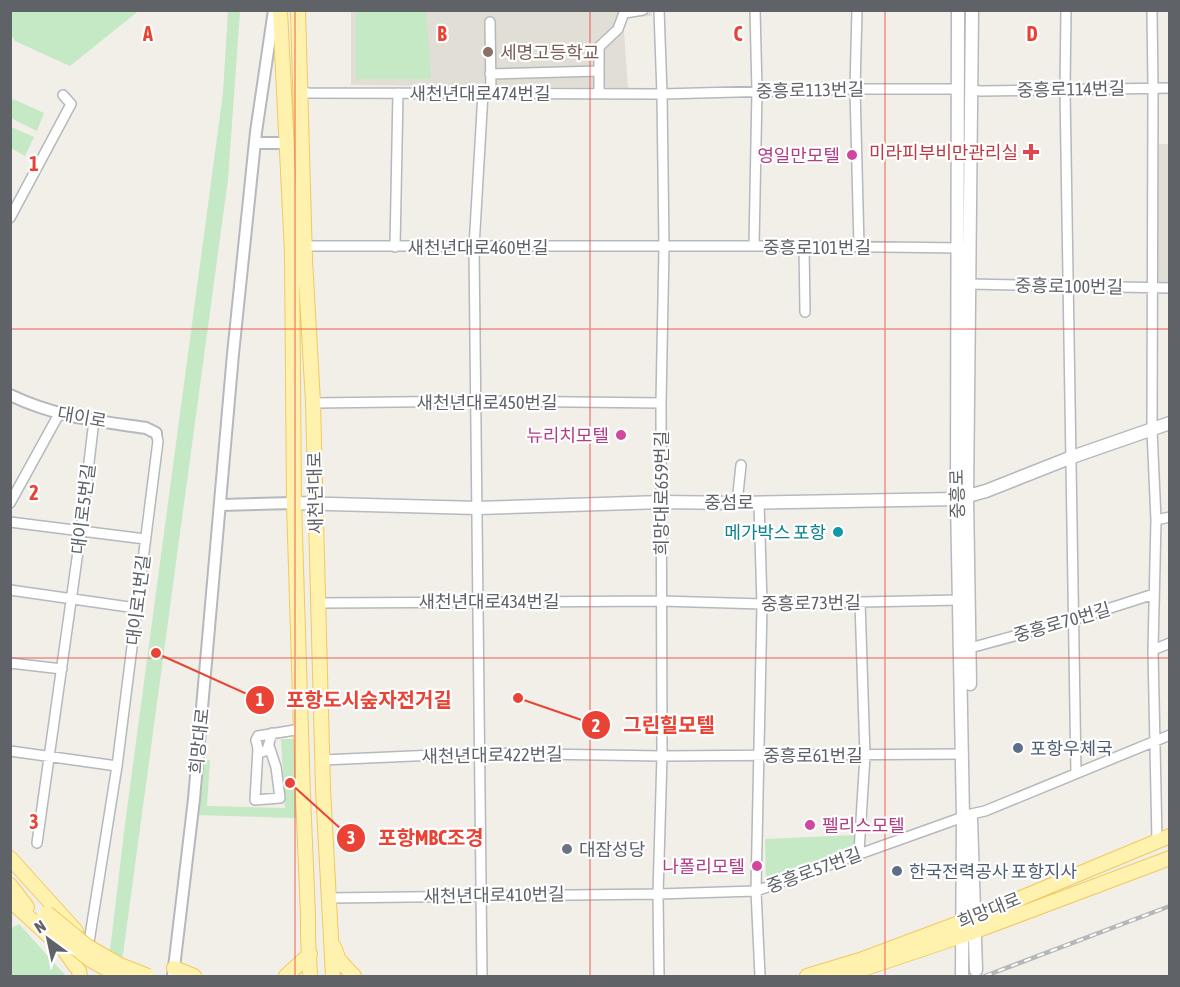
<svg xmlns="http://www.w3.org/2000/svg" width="1180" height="987" font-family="'Asap Condensed','Noto Sans KR',sans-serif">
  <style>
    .education { fill: #e1ded6 }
    .green { fill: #c5e8c5 }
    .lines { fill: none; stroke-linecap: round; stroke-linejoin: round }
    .minor-casing { stroke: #b5b8bc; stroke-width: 12 }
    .tertiary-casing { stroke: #b5b8bc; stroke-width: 14 }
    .secondary-casing { stroke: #b6babf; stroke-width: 15 }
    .primary-casing { stroke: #f2c960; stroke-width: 16 }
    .minor { stroke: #fff; stroke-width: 9 }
    .tertiary { stroke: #fff; stroke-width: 10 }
    .secondary { stroke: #fff; stroke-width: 12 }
    .primary { stroke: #fff2af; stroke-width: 14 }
    .rail-casing { stroke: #b6b7b8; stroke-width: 4.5 }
    .rail { stroke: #fff; stroke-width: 2; stroke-dasharray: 7; stroke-linecap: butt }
    .primary-bridge-casing { stroke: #f2c960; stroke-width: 16; stroke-linecap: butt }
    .primary-bridge { stroke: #fff2af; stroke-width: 14 }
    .grid { fill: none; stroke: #ea4335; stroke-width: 1.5; stroke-opacity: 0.55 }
    .education-dot { fill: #8d6e63; stroke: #fff; stroke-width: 2 }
    .health-dot { fill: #e0444e; stroke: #fff; stroke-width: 2 }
    .hotel-dot { fill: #d1479c; stroke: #fff; stroke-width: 2 }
    .culture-dot { fill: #0f9aa8; stroke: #fff; stroke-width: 2 }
    .service-dot { fill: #5c6f8a; stroke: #fff; stroke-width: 2 }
    .worship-dot { fill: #6b7280; stroke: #fff; stroke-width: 2 }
    .labels { text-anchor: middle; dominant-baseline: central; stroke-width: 4.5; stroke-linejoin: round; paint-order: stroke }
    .education-label { font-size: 18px; fill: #785e54; stroke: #fff; text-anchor: start }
    .street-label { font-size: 18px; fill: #5f6368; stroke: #fff }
    .health-label { font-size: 18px; fill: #be3a42; stroke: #fff; text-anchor: end }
    .hotel-label { font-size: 18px; fill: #b23c85; stroke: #fff; text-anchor: end }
    .culture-label { font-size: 18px; fill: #0d838f; stroke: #fff; text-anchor: end }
    .service-label { font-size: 18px; fill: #4e5e75; stroke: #fff; text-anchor: start }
    .worship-label { font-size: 18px; fill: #5b616d; stroke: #fff; text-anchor: start }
    .grid-label { font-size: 20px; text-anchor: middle; font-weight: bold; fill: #ea4335; stroke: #fff; stroke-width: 4.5; stroke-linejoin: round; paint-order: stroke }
    .leader { fill: none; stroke: #ea4335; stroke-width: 2 }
    .callout-dot { fill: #ea4335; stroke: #fff; stroke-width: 2 }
    .mark-label { font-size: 18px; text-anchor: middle; font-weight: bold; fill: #fff }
    .callout-label { font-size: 20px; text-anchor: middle; font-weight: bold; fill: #ea4335; stroke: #fff; stroke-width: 4.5; stroke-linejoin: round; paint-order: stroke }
  </style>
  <rect width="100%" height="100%" fill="#f1efe8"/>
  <path class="education" d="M651,10l1,6 -29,2 5,70 -277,-3v-74z
    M1154,144h15v138h-13z"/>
  <path class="green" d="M10,11l1,-1 126,1 -1,2 -66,53 -55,-25 -4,-7z
    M228,11h12l-12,168 -108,797h-13l18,-152 98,-731z
    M356,11h70l5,68h-75z
    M13,99l31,14 -7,18 -26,-13v-13z
    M11,127l23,10 -9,19 -14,-8z
    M281,739h13l3,79 -102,-3 6,-54 9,-1 -3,46 78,2z
    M855,835l1,14 -90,36 -1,-46z
    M19,924l47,52h-55v-48z"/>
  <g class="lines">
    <defs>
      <path id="minor" d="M659,10l3,84 2,153 -3,156 1,353 -4,138 1,82
        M857,10l-2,79 4,157
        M1066,10l-1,80 11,683
        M1152,10l1,78 -1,342 4,90 -3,130 4,191
        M625,13l18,-3
        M490,22l1,70
        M599,71v22
        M490,74l109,-3v-24l19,-18 7,-19
        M299,90l9,3 354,1 193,-5h102
        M972,90l9,1 189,-3
        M10,218l61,-114 -8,-9
        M301,246h503l158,2
        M754,246l3,-155 -2,-81
        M804,246l1,66
        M395,247l3,-154
        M969,284l201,4
        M313,403l167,-2 181,2
        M10,503l49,-89
        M737,503l4,-38
        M759,503l3,101 -6,287 4,85
        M1156,520l14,-3
        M10,522l135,17
        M10,590l126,18
        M318,603l343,-2 101,3 198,-4
        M970,648l103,-28 81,-26
        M1153,650l17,-7
        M10,663l52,6
        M272,733l-5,17 -5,2 -4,-3 -2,-9 2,-4 43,-7
        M258,749l-3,51 25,-2 -4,-31 -7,-21
        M10,751l107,15
        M323,760l157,-7 182,3 301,-2
        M971,814l14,-3 185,-76
        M37,843l44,-313 13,-110
        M859,852l6,-96 -5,-154
        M329,898l329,-4 98,-3 207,-74
        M89,942l28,-176 41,-325 -2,-8
        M482,976l-8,-729 9,-154"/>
      <path id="tertiary" d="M256,143h30
        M10,395c46,22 87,26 136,33l10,5
        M221,505l73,-2
        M173,976l21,-177 39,-445 23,-222 18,-122"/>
      <path id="secondary" d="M958,10l-1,489 6,318 -1,159
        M294,503l183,5 185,-6 75,1 220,-4 29,-8 86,-34 98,-34
        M970,684l-3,-187 5,-487
        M971,819l5,151"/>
      <path id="primary" d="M280,10l12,242 2,251 9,292 5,121v21l2,39
        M298,10l7,250 8,143 10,386 10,187
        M10,858l66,73
        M10,885l17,22
        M10,900l50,46 15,8
        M334,947l5,13 15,16
        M64,950l15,21 1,5
        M174,968l20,8
        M286,976l24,-22
        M807,976l53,-16 115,-43 195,-81
        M842,976l131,-44 197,-74"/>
    </defs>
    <use href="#minor" class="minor-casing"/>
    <use href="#tertiary" class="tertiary-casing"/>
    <use href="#secondary" class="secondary-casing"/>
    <use href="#primary" class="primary-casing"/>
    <use href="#minor" class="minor"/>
    <use href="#tertiary" class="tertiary"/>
    <use href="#secondary" class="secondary"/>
    <use href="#primary" class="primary"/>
    <defs>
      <path id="rail" d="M985,976l185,-70"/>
    </defs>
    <use href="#rail" class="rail-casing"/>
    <use href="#rail" class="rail"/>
    <defs>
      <path id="primary-bridge" d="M47,913l40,33 33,19 28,11
        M40,921l52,40 27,15"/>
    </defs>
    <use href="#primary-bridge" class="primary-bridge-casing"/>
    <use href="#primary-bridge" class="primary-bridge"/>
  </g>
  <path class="grid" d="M295,10v966M590,10v966M885,10v966M10,329h1160M10,658h1160"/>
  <circle class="education-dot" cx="488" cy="52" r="6"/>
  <path class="health-dot" d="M1028 143h6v6h6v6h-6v6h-6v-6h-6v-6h6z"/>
  <g class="hotel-dot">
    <circle cx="852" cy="155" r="6"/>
    <circle cx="621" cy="435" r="6"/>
    <circle cx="810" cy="825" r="6"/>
    <circle cx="757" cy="866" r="6"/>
  </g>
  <circle class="culture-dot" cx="838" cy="532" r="6"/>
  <g class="service-dot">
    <circle cx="1018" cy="748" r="6"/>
    <circle cx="897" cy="871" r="6"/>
  </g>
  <circle class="worship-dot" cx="567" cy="849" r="6"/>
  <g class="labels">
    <g class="education-label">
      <text x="500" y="52">세명고등학교</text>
    </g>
    <g class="street-label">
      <text transform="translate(1071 89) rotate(-1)">중흥로114번길</text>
      <text transform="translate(810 90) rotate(-1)">중흥로113번길</text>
      <text x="480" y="93">새천년대로474번길</text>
      <text x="478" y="247">새천년대로460번길</text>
      <text x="817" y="247">중흥로101번길</text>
      <text transform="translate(1069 286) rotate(1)">중흥로100번길</text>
      <text x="487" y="402">새천년대로450번길</text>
      <text transform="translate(82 417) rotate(10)">대이로</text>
      <text transform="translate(315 493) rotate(-91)">새천년대로</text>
      <text transform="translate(661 493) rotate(-90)">희망대로659번길</text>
      <text transform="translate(957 494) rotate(-91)">중흥로</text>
      <text x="729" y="502">중섬로</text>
      <text transform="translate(83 509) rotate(-83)">대이로5번길</text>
      <text transform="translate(138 600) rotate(-83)">대이로1번길</text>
      <text x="489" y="601">새천년대로434번길</text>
      <text transform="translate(811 603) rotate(-1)">중흥로73번길</text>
      <text transform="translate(1062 622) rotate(-16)">중흥로70번길</text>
      <text transform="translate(199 741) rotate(-84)">희망대로</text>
      <text transform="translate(492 755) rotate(-1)">새천년대로422번길</text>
      <text x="813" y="755">중흥로61번길</text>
      <text transform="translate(814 870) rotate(-20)">중흥로57번길</text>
      <text transform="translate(494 895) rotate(-1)">새천년대로410번길</text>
      <text transform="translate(989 910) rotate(-22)">희망대로</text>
    </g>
    <g class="health-label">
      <text x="1018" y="152">미라피부비만관리실</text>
    </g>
    <g class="hotel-label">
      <text x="840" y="155">영일만모텔</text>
      <text x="609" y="435">뉴리치모텔</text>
      <text x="822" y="825" text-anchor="start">펠리스모텔</text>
      <text x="745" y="866">나폴리모텔</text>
    </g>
    <g class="culture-label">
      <text x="826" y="532">메가박스 포항</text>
    </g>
    <g class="service-label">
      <text x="1030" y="748">포항우체국</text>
      <text x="909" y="871">한국전력공사 포항지사</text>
    </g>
    <g class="worship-label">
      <text x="579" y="849">대잠성당</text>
    </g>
  </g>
  <g class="grid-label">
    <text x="148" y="41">A</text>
    <text x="442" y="41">B</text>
    <text x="738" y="41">C</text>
    <text x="1032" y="41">D</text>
    <text x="34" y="171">1</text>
    <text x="34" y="500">2</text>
    <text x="34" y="829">3</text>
  </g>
  <path class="leader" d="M156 653L260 700M518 698L596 725M290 783L351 838"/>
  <g class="callout-dot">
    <circle cx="156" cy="653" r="6"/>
    <circle cx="518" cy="698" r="6"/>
    <circle cx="290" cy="783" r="6"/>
    <circle cx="260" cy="700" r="15"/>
    <circle cx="596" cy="725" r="15"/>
    <circle cx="351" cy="838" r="15"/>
  </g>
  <g class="mark-label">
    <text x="260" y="706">1</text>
    <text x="596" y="732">2</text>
    <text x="351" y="844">3</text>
  </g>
  <g class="callout-label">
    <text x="369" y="707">포항도시숲자전거길</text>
    <text x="669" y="732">그린힐모텔</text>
    <text x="431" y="845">포항MBC조경</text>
  </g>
  <rect width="1180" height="987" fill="none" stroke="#5f6368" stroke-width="24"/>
  <g transform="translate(48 939) rotate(327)" stroke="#ffffff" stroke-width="4.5" paint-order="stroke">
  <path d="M0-4.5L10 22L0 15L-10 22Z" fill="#5f6368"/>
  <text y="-9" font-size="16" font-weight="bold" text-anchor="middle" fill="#5f6368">N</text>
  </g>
</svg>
